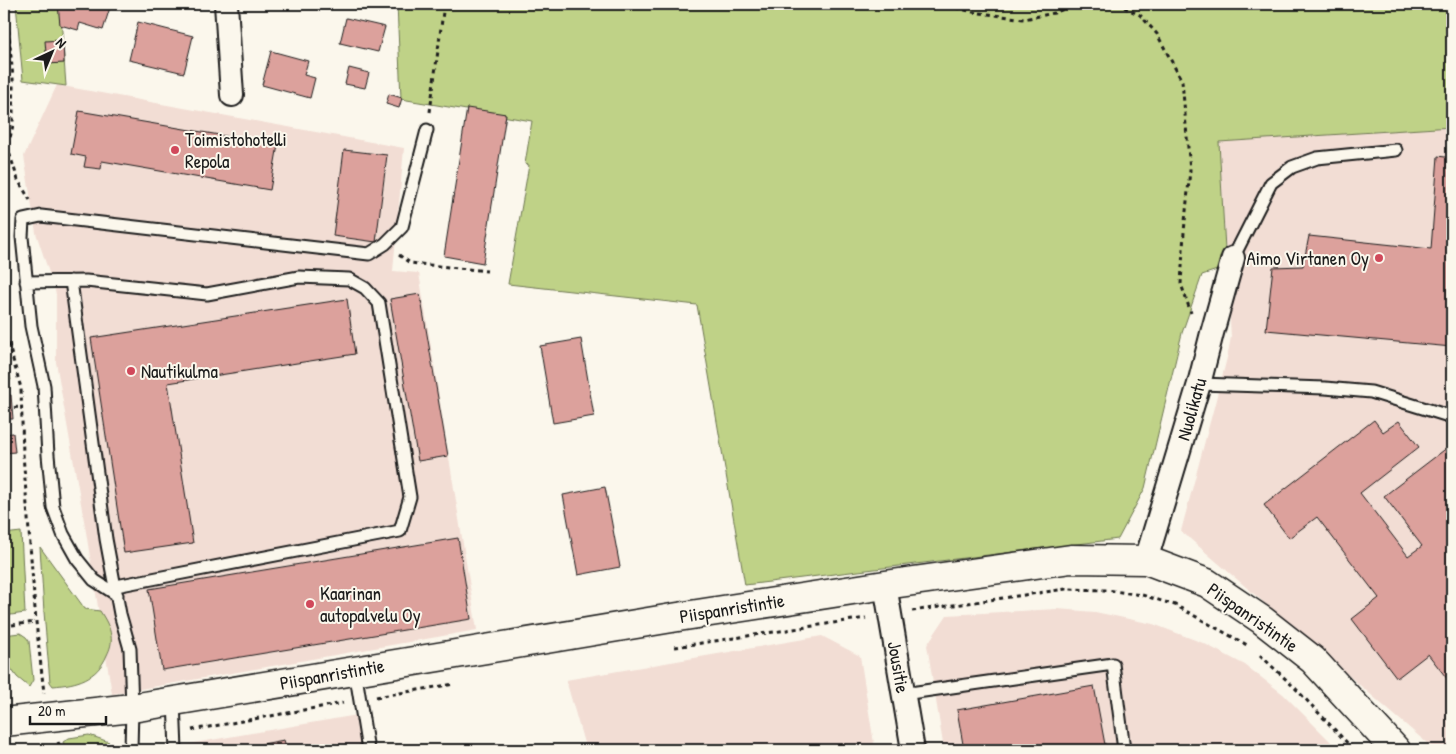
<svg xmlns="http://www.w3.org/2000/svg" width="1456" height="754" font-family="'Patrick Hand',sans-serif">
  <style>
    .built { fill: #f2ddd4 }
    .green { fill: #bfd287; stroke: #6e7752 }
    .building { fill: #dca19c; stroke: #1c1c1c }
    .lines { fill: none; stroke-linecap: round; stroke-linejoin: round }
    .service-casing { stroke: #1c1c1c; stroke-width: 15 }
    .minor-casing { stroke: #1c1c1c; stroke-width: 26 }
    .tertiary-casing { stroke: #1c1c1c; stroke-width: 31 }
    .path { stroke: #1c1c1c; stroke-width: 3; stroke-dasharray: 4 4; stroke-linecap: butt }
    .service { stroke: #fbf7ec; stroke-width: 11 }
    .minor { stroke: #fbf7ec; stroke-width: 22 }
    .tertiary { stroke: #fbf7ec; stroke-width: 28 }
    .poi-dot { fill: #d1495b; stroke: #fbf7ec; stroke-width: 2 }
    .labels { text-anchor: middle; dominant-baseline: central; stroke-width: 4; stroke-linejoin: round; paint-order: stroke }
    .poi-label { font-size: 19px; fill: #1c1c1c; stroke: #fbf7ec; text-anchor: start }
    .street-label { font-size: 19px; fill: #1c1c1c; stroke: #fbf7ec }
  </style>
  <rect width="100%" height="100%" fill="#fbf7ec"/>
  <filter id="ink" filterUnits="userSpaceOnUse"><feTurbulence type="fractalNoise" baseFrequency=".02" numOctaves="2"/><feDisplacementMap in="SourceGraphic" scale="10" xChannelSelector="R" yChannelSelector="G"/><feConvolveMatrix kernelMatrix="1 2 1 2 8 2 1 2 1" color-interpolation-filters="sRGB"/></filter>
  <g filter="url(#ink)">
    <path class="built" d="M57,85l347,63 -11,123 26,2 58,357 -365,64 -26,-162 -30,-170v-68l-20,-61 -12,-77z
      M1452,127v623h-17l-254,-219 46,-173 4,-21 -12,-195z
      M1057,609l38,3 58,12 50,19 42,22 38,29 48,48 7,8h-394l-17,-105 20,-30z
      M822,636l38,20 15,94h-289l-20,-70z
      M363,714l8,36h-214l43,-8z"/>
    <path class="green" d="M16,4h44l6,82 -43,-6z
      M397,4h1055v123l-233,15 7,125 -24,8 -20,58 -37,155 -27,51 -373,46 -48,-280 -189,-21 21,-119 -4,-1 7,-43 -131,-22z
      M4,354l7,26 -7,1z
      M21,532l4,81 -21,3v-82z
      M40,547l45,62 15,2c5,8 10,16 11,25 1,7 -1,13 -4,19 -10,24 -30,29 -54,31l-3,-4 -6,-70z
      M20,633l6,4 3,4 4,39 -4,7 -12,-10 -10,-14 -3,-8v-20z
      M89,735l20,7 -3,2 -28,6h-12l-3,-8 6,-4z"/>
    <path class="building" d="M58,4h53l-8,26 -23,-7 -2,7 -18,-5z
      M346,18l39,9 -7,25 -38,-9z
      M138,22l55,14 -9,37 -55,-13z
      M63,40l1,23 -17,1 -2,-23z
      M271,51l37,10 -4,14 11,3 -5,20 -48,-13z
      M349,68l20,5 -4,15 -20,-4z
      M389,94l13,4 -3,10 -13,-4z
      M467,108l39,6 -23,149 -39,-7z
      M79,111l199,34 -8,45 -168,-29 -1,8 -17,-2 2,-10 -15,-3z
      M344,150l43,5 -11,87 -43,-6z
      M1438,156l14,2v189l-186,-17 7,-63 30,-1 6,-30 122,13z
      M420,294l28,162 -30,5 -28,-162z
      M347,299l8,55 -187,29 25,160 -69,10 -33,-215z
      M581,339l13,77 -41,7 -13,-77z
      M11,395l2,24h-9v-23z
      M1374,420l9,12 16,-11 20,26 -59,46 48,63 14,-10 -38,-50 68,-52v241l-24,-31 -31,24 -45,-59 27,-21 -62,-81 -28,21 -25,-33z
      M13,433l2,19 -11,1v-19z
      M605,487l15,80 -42,8 -15,-80z
      M458,538l13,81 -309,51 -13,-81z
      M1094,686l12,64h-142l-7,-40z
      M284,740l3,10h-56z"/>
    <g class="lines">
      <defs>
        <path id="service" d="M1233,258l38,-75 21,-16 25,-9 79,-8
          M71,281l35,258 14,75 10,35 2,59 -1,42
          M26,282l60,-1 121,13 92,-17 50,2 16,9 14,15 31,194 -10,34 -284,55
          M1199,384l126,4 46,4 81,25
          M117,595l-23,-15 -17,-21 -14,-25 -10,-27 -5,-52 -4,-69 -13,-60 -9,-89 1,-17 18,-4 328,38 16,-10 17,-17 25,-97
          M355,670l13,80
          M903,694l210,-30 11,86
          M174,701l2,49"/>
        <path id="minor" d="M226,4l6,91
          M1146,560l53,-176 13,-51 21,-75
          M885,585l28,165"/>
        <path id="tertiary" d="M4,722l128,-14 546,-91 207,-32 186,-26 75,1 61,23 55,37 51,40 83,90"/>
      </defs>
      <use href="#service" class="service-casing"/>
      <use href="#minor" class="minor-casing"/>
      <use href="#tertiary" class="tertiary-casing"/>
      <path class="path" d="M941,4l32,8 51,7 30,-6 22,-9
        M1117,4l23,11 17,19 25,47 8,89 -6,62 -3,52 10,29
        M430,112l14,-108
        M7,146l11,34 12,20
        M4,152l6,-14 3,-13v-47l-7,-74
        M399,255l11,8 77,8
        M4,328l17,60 2,66 13,168 8,71
        M6,408l15,-1
        M912,611l154,-22 41,1 35,5 33,10 72,40
        M4,626l31,-4
        M675,647l191,-29
        M1260,655l35,33 59,62
        M376,697l78,-13
        M192,730l151,-27
        M58,742l3,8
        M103,750l10,-2"/>
      <use href="#service" class="service"/>
      <use href="#minor" class="minor"/>
      <use href="#tertiary" class="tertiary"/>
    </g>
  </g>
  <g class="poi-dot">
    <circle cx="175" cy="150" r="5"/>
    <circle cx="1379" cy="258" r="5"/>
    <circle cx="131" cy="371" r="5"/>
    <circle cx="310" cy="604" r="5"/>
  </g>
  <g class="labels">
    <g class="poi-label">
      <text x="185" y="139">Toimistohotelli<tspan x="185" dy="22">Repola</tspan></text>
      <text x="1369" y="258" text-anchor="end">Aimo Virtanen Oy</text>
      <text x="141" y="371">Nautikulma</text>
      <text x="320" y="593">Kaarinan<tspan x="320" dy="22">autopalvelu Oy</tspan></text>
    </g>
    <g class="street-label">
      <text transform="translate(1191 409) rotate(-74)">Nuolikatu</text>
      <text transform="translate(732 608) rotate(-9)">Piispanristintie</text>
      <text transform="translate(1253 617) rotate(35)">Piispanristintie</text>
      <text transform="translate(899 667) rotate(80)">Jousitie</text>
      <text transform="translate(332 674) rotate(-10)">Piispanristintie</text>
    </g>
  </g>
  <rect width="1456" height="754" fill="none" stroke="#fbf7ec" stroke-width="20"/>
  <rect x="10" y="10" width="1436" height="734" fill="none" stroke="#1c1c1c" stroke-width="2" filter="url(#ink)"/>
  <g transform="translate(52 52) rotate(44)" stroke="#fbf7ec" stroke-width="4" paint-order="stroke">
  <path d="M0-4L9 19L0 12L-9 19Z" fill="#1c1c1c"/>
  <text y="-8" font-size="14" font-weight="bold" text-anchor="middle" fill="#1c1c1c">N</text>
  </g>
  <path d="M30 716v8h76v-8" fill="none" stroke="#1c1c1c" stroke-width="2.5"/>
  <text x="38" y="716" font-size="15" fill="#1c1c1c" stroke="#fbf7ec" stroke-width="4" paint-order="stroke">20 m</text>
</svg>
